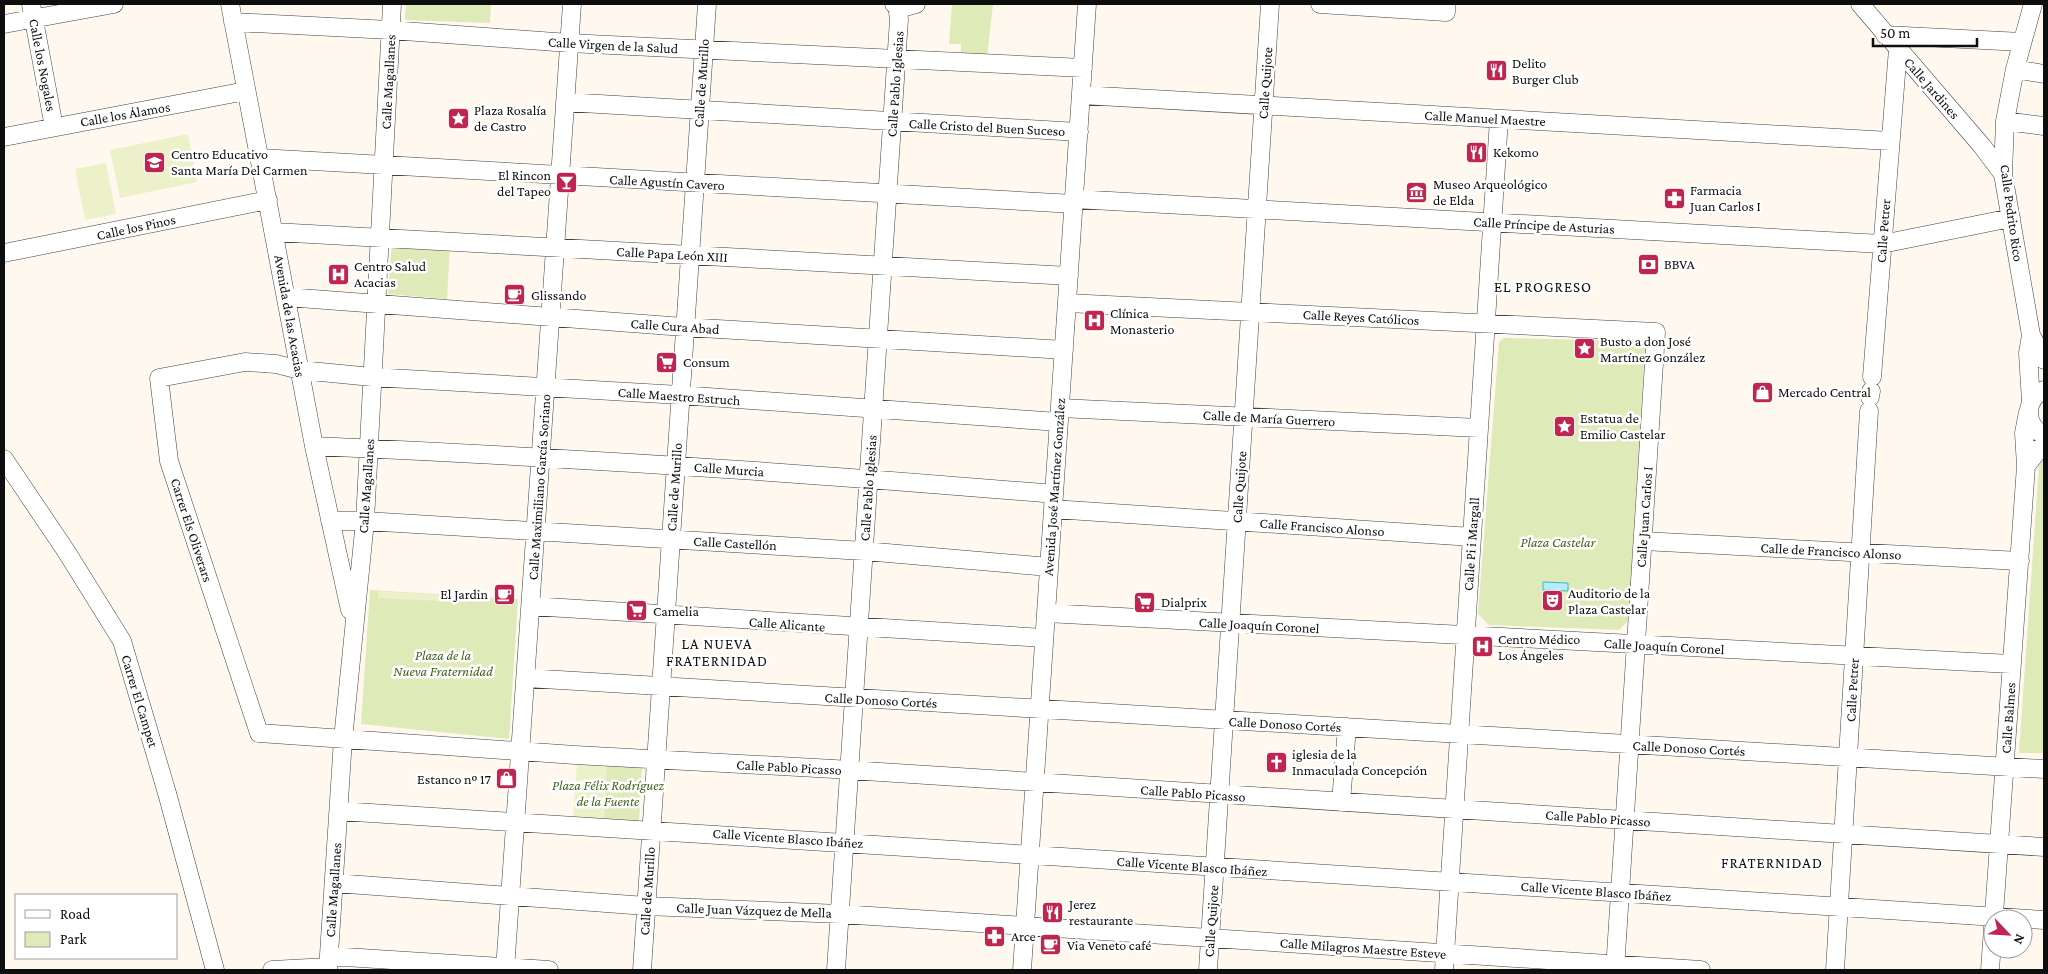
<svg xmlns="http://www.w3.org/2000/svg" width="2048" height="974" font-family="'Crimson Pro',serif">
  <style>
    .green { fill: #deeab8 }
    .pitch { fill: #edf1ca }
    .water { fill: #b3eef7; stroke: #39b7cf }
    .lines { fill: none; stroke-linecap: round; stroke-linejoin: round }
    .minor-casing { stroke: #414141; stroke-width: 19 }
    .minor { stroke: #fff; stroke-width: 18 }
    .labels { text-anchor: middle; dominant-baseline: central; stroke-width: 5; stroke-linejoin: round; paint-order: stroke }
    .street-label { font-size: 14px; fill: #0e0e0e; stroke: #fff }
    .poi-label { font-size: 14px; fill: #0e0e0e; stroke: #fff; text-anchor: start }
    .park-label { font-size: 14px; font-style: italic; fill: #3e671d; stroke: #fff }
    .neighbourhood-label { font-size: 15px; letter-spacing: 1px; fill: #0e0e0e; stroke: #fff }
  </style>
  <rect width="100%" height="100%" fill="#fff8ef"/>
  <path class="green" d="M406,4h85l-1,19 -85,-3z
    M952,4h41l-6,53 -26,-2v-11h-12z
    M392,241l58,5 -3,53 -59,-5z
    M1504,338l133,3 8,7 -17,273 -9,9 -130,-5 -11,-11 21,-272z
    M2044,458v295h-25l20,-288z
    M370,590l148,9 -9,140 -148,-15z
    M607,765l35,3 -3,55 -66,-5z"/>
  <path class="pitch" d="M188,134l9,48 -77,16 -10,-48z
    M106,163l10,51 -31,6 -10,-51z
    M378,591l64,4v6l-64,-3z
    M577,763l30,2 -3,55 -31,-2z"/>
  <path class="water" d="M1543,582l25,1v8l-25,-1z"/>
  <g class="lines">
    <defs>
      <path id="minor" d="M31,4l23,123
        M230,4l84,442 36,164
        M894,4l11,3 11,-3
        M1320,4l126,8v-8
        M1860,4l122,142 21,28
        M233,22l157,8 179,13 514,25
        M4,24l110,-20
        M1885,35l137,7
        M2015,69l29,5
        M1081,95l809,46
        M565,102l514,30
        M2005,121l39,5
        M4,137l242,-46
        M260,158l814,46
        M1074,199l808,45 129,-26
        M274,232l795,44
        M4,253l264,-53
        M286,297l398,30 380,23
        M1067,303l589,29 -41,638
        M2031,335l13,25
        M1872,377l26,-328
        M2044,390c-20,9 -20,36 0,45
        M1870,397l1,-6
        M2031,402l-3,-49 3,-18 -28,-161 2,-53 10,-52 18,-65
        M1060,408l419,20
        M1059,422l-379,-27 -308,-18 -72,-7 -24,-6 -31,-2 -86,16 10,83 90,272 316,22 259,14 1210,78
        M314,446c247,11 494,27 740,48
        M4,459l62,92 56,90 45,152 48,177
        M2026,466l18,-23
        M1053,509l419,28
        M330,521h35l499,30 185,16
        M1643,541l377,20
        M531,606l513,32
        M1046,613l965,51
        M526,678l1518,91
        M1341,802l6,-75
        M339,811c568,35 1137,73 1705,109
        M334,883l312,23 194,8 861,56
        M329,956l220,14
        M272,970l56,-3
        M328,970l15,-231 22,-218 27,-517
        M505,970l67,-966
        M642,970l65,-966
        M836,970l63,-951 -2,-14
        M1022,970l65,-966
        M1208,970l62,-966
        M1444,970l55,-851
        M1835,970l34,-559
        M1990,970l36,-504 -2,-33 4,-21"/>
    </defs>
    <use href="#minor" class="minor-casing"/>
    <use href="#minor" class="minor"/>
  </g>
  <defs>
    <symbol id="restaurant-square" viewBox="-11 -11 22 22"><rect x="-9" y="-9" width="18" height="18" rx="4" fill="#c02451" stroke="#fff"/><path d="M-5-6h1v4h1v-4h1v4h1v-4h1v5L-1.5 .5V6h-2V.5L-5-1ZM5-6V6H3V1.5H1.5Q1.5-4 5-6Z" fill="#fff"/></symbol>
    <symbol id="sight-square" viewBox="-11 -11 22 22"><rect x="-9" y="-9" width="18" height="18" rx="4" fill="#c02451" stroke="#fff"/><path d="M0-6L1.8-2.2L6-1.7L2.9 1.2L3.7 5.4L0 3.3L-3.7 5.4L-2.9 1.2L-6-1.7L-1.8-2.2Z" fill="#fff"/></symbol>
    <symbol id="school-square" viewBox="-11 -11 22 22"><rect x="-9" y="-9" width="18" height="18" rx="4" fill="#c02451" stroke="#fff"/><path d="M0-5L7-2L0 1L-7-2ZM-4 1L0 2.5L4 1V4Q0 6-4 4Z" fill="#fff"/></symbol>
    <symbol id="bar-square" viewBox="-11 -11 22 22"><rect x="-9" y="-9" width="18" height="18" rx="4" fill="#c02451" stroke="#fff"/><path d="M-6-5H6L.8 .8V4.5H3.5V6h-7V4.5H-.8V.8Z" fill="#fff"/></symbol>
    <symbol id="museum-square" viewBox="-11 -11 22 22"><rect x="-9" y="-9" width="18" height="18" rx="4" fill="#c02451" stroke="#fff"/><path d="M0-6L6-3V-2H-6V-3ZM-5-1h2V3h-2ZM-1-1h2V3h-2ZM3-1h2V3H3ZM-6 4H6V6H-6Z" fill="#fff"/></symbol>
    <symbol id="pharmacy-square" viewBox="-11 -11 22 22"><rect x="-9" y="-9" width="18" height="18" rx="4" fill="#c02451" stroke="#fff"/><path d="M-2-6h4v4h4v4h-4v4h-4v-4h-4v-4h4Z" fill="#fff"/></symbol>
    <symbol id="bank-square" viewBox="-11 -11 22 22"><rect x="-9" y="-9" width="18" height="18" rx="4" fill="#c02451" stroke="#fff"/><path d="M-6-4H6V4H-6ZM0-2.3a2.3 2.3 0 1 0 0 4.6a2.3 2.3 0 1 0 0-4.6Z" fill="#fff"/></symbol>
    <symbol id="hospital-square" viewBox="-11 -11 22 22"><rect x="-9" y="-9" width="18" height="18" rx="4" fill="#c02451" stroke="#fff"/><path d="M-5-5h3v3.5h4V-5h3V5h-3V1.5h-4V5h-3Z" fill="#fff"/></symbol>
    <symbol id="cafe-square" viewBox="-11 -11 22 22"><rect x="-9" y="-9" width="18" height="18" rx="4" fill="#c02451" stroke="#fff"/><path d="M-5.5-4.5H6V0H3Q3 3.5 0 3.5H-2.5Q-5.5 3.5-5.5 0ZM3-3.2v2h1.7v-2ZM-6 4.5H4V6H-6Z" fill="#fff"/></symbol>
    <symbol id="supermarket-square" viewBox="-11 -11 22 22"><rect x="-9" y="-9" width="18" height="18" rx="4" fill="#c02451" stroke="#fff"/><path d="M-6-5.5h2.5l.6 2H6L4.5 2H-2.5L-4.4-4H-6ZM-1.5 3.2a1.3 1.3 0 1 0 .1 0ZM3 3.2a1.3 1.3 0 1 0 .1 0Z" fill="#fff"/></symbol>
    <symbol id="shop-square" viewBox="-11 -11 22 22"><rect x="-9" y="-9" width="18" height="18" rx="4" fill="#c02451" stroke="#fff"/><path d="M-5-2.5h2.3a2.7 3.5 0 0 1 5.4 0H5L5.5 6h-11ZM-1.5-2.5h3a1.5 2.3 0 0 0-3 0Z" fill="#fff"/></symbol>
    <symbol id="theatre-square" viewBox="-11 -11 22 22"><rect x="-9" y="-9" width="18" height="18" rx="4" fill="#c02451" stroke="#fff"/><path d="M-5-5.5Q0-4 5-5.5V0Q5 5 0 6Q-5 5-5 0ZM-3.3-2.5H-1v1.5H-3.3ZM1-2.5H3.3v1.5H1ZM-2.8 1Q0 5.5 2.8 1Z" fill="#fff"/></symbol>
    <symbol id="church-square" viewBox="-11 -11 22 22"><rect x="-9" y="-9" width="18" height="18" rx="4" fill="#c02451" stroke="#fff"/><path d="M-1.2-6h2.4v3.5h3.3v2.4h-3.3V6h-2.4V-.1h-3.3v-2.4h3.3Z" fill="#fff"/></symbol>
  </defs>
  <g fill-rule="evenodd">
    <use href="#restaurant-square" x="1484" y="58" width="25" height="25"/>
    <use href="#sight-square" x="446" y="106" width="25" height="25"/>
    <use href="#restaurant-square" x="1464" y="140" width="25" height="25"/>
    <use href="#school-square" x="142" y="150" width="25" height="25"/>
    <use href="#bar-square" x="554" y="170" width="25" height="25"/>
    <use href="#museum-square" x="1404" y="180" width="25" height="25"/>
    <use href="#pharmacy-square" x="1662" y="186" width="25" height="25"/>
    <use href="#bank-square" x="1636" y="252" width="25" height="25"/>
    <use href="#hospital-square" x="326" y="262" width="25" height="25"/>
    <use href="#cafe-square" x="502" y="282" width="25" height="25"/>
    <use href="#hospital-square" x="1082" y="308" width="25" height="25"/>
    <use href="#sight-square" x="1572" y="336" width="25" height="25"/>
    <use href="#supermarket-square" x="654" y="350" width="25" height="25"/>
    <use href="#shop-square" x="1750" y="380" width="25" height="25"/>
    <use href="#sight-square" x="1552" y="414" width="25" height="25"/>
    <use href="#cafe-square" x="492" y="582" width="25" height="25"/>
    <use href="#theatre-square" x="1540" y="588" width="25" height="25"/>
    <use href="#supermarket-square" x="1132" y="590" width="25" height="25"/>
    <use href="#supermarket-square" x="624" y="598" width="25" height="25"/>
    <use href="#hospital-square" x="1470" y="634" width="25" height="25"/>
    <use href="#church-square" x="1264" y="750" width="25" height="25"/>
    <use href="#shop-square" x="494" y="766" width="25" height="25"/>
    <use href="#restaurant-square" x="1040" y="900" width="25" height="25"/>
    <use href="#pharmacy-square" x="982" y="924" width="25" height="25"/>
    <use href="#cafe-square" x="1038" y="932" width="25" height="25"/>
  </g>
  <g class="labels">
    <g class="street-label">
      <text transform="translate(613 45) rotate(3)">Calle Virgen de la Salud</text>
      <text transform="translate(43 65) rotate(79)">Calle los Nogales</text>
      <text transform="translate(388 82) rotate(-87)">Calle Magallanes</text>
      <text transform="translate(701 83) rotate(-86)">Calle de Murillo</text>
      <text transform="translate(1265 83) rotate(-86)">Calle Quijote</text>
      <text transform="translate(895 84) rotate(-86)">Calle Pablo Iglesias</text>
      <text transform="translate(1932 88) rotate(49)">Calle Jardines</text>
      <text transform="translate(125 114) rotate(-10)">Calle los Álamos</text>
      <text transform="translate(1485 118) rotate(3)">Calle Manuel Maestre</text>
      <text transform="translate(987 127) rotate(3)">Calle Cristo del Buen Suceso</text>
      <text transform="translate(667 182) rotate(3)">Calle Agustín Cavero</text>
      <text transform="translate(2012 213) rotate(82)">Calle Pedrito Rico</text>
      <text transform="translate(1544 225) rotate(3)">Calle Príncipe de Asturias</text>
      <text transform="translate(136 227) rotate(-12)">Calle los Pinos</text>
      <text transform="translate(1883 231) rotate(-86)">Calle Petrer</text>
      <text transform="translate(672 254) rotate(3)">Calle Papa León XIII</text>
      <text transform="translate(290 316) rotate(80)">Avenida de las Acacias</text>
      <text transform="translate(1361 317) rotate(3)">Calle Reyes Católicos</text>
      <text transform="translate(675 326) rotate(4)">Calle Cura Abad</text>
      <text transform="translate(679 396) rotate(4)">Calle Maestro Estruch</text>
      <text transform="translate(1269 418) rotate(3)">Calle de María Guerrero</text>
      <text transform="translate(729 469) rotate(4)">Calle Murcia</text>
      <text transform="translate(366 486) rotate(-86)">Calle Magallanes</text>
      <text transform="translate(539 487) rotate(-86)">Calle Maximiliano García Soriano</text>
      <text transform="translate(674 487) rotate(-86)">Calle de Murillo</text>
      <text transform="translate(1054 487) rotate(-86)">Avenida José Martínez González</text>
      <text transform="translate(1239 487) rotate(-86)">Calle Quijote</text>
      <text transform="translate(868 488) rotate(-86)">Calle Pablo Iglesias</text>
      <text transform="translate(1644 517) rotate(-86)">Calle Juan Carlos I</text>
      <text transform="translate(1322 527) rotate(4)">Calle Francisco Alonso</text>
      <text transform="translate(192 530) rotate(72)">Carrer Els Oliverars</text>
      <text transform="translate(735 543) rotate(3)">Calle Castellón</text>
      <text transform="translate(1471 544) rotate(-86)">Calle Pi i Margall</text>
      <text transform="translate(1831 551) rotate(3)">Calle de Francisco Alonso</text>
      <text transform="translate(787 624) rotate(4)">Calle Alicante</text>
      <text transform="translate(1259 625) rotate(3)">Calle Joaquín Coronel</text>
      <text transform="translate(1664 646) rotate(3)">Calle Joaquín Coronel</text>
      <text transform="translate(1852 690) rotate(-87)">Calle Petrer</text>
      <text transform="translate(881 700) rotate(3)">Calle Donoso Cortés</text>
      <text transform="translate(140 701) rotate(73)">Carrer El Campet</text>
      <text transform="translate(2008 718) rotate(-86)">Calle Balmes</text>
      <text transform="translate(1285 724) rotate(3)">Calle Donoso Cortés</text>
      <text transform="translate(1689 748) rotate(3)">Calle Donoso Cortés</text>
      <text transform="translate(789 767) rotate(3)">Calle Pablo Picasso</text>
      <text transform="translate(1193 793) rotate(4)">Calle Pablo Picasso</text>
      <text transform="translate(1598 818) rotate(4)">Calle Pablo Picasso</text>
      <text transform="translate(788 838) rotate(4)">Calle Vicente Blasco Ibáñez</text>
      <text transform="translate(1192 866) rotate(4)">Calle Vicente Blasco Ibáñez</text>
      <text transform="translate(333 890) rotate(-86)">Calle Magallanes</text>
      <text transform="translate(647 891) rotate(-86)">Calle de Murillo</text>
      <text transform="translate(1596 891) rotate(4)">Calle Vicente Blasco Ibáñez</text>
      <text transform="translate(754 910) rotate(2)">Calle Juan Vázquez de Mella</text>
      <text transform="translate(1211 921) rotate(-86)">Calle Quijote</text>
      <text transform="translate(1363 948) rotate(4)">Calle Milagros Maestre Esteve</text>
    </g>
    <g class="poi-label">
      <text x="1512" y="63">Delito<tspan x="1512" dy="16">Burger Club</tspan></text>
      <text x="474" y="110">Plaza Rosalía<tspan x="474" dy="16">de Castro</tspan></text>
      <text x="1493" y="152">Kekomo</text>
      <text x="171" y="154">Centro Educativo<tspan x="171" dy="16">Santa María Del Carmen</tspan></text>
      <text x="551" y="175" text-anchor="end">El Rincon<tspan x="551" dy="16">del Tapeo</tspan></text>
      <text x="1433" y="184">Museo Arqueológico<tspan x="1433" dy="16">de Elda</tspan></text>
      <text x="1690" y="190">Farmacia<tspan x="1690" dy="16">Juan Carlos I</tspan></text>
      <text x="1664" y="264">BBVA</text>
      <text x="354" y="266">Centro Salud<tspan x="354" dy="16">Acacias</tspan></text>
      <text x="531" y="295">Glissando</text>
      <text x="1110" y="313">Clínica<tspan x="1110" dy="16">Monasterio</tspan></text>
      <text x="1600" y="341">Busto a don José<tspan x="1600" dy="16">Martínez González</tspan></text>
      <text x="683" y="362">Consum</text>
      <text x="1778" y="392">Mercado Central</text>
      <text x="1580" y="418">Estatua de<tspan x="1580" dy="16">Emilio Castelar</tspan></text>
      <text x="1568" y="593">Auditorio de la<tspan x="1568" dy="16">Plaza Castelar</tspan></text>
      <text x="488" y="594" text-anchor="end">El Jardin</text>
      <text x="1161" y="602">Dialprix</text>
      <text x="653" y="611">Camelia</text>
      <text x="1498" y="639">Centro Médico<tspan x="1498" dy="16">Los Ángeles</tspan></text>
      <text x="1292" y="754">iglesia de la<tspan x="1292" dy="16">Inmaculada Concepción</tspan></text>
      <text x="491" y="779" text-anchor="end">Estanco nº 17</text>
      <text x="1069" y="904">Jerez<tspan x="1069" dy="16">restaurante</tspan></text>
      <text x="1011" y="936">Arce</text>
      <text x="1067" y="945">Via Veneto café</text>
    </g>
    <g class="park-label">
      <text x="1558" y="542">Plaza Castelar</text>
      <text x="443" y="655">Plaza de la<tspan x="443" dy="16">Nueva Fraternidad</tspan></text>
      <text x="608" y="785">Plaza Félix Rodríguez<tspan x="608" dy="16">de la Fuente</tspan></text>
    </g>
    <g class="neighbourhood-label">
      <text x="1543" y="287">EL PROGRESO</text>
      <text x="717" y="644">LA NUEVA<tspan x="717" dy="17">FRATERNIDAD</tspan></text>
      <text x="1772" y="863">FRATERNIDAD</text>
    </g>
  </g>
  <rect width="2048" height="974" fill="none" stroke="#0e0e0e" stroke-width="10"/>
  <rect x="15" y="894" width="162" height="65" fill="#ffffff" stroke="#9f9f9f"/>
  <rect x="25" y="910" width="25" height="8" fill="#ffffff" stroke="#9f9f9f"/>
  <text x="60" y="919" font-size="15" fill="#0e0e0e">Road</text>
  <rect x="25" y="932" width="25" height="15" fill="#deeab8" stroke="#9f9f9f"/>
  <text x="60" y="944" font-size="15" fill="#0e0e0e">Park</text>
  <g transform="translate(2008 934) rotate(115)"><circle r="24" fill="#ffffff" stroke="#9f9f9f"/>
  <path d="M0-4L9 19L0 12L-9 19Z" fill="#c02451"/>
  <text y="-8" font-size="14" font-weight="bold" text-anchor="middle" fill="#0e0e0e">N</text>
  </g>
  <path d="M1873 38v8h104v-8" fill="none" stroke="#0e0e0e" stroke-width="2.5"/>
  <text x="1880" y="38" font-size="15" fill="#0e0e0e" stroke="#ffffff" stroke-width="4" paint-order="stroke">50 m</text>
</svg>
